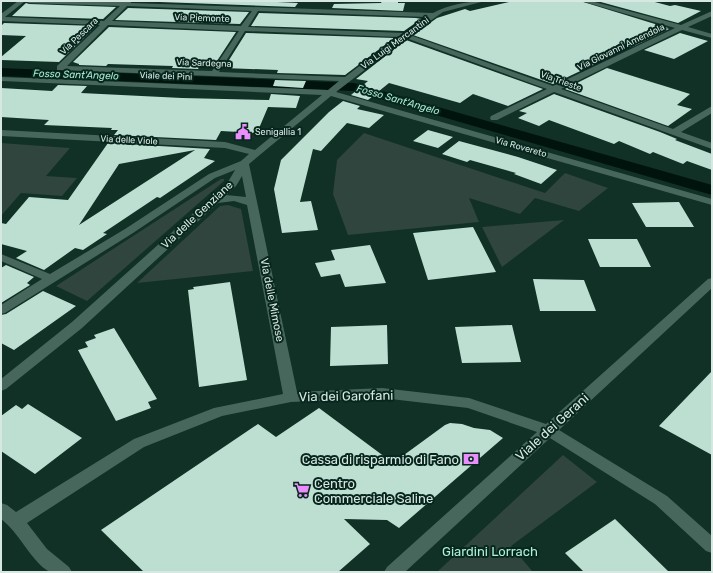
<svg xmlns="http://www.w3.org/2000/svg" width="713" height="573" font-family="Rubik,sans-serif">
  <style>
    .green { fill: #2f453d }
    .lines { fill: none; stroke-linecap: round; stroke-linejoin: round }
    .canal { fill: #00130c; fill-rule: evenodd }
    .building { fill: #bddfd2; fill-rule: evenodd }
    .minor { fill: #48675c; fill-rule: evenodd }
    .labels { text-anchor: middle; dominant-baseline: central; stroke-width: 4; stroke-linejoin: round; paint-order: stroke }
    .far-street-label { font-size: 9px; fill: #d7e8e2; stroke: #07261d }
    .far-poi-label { font-size: 9px; fill: #d7e8e2; stroke: #07261d; text-anchor: start }
    .far-water-label { font-size: 10px; font-style: italic; fill: #a9ecd4; stroke: #07261d }
    .street-label { font-size: 11px; fill: #d7e8e2; stroke: #07261d }
    .near-street-label { font-size: 13px; fill: #d7e8e2; stroke: #07261d }
    .near-poi-label { font-size: 13px; fill: #d7e8e2; stroke: #07261d; text-anchor: end }
    .near-park-label { font-size: 13px; fill: #aef1d9; stroke: #07261d }
  </style>
  <rect width="100%" height="100%" fill="#113026"/>
  <path class="green" d="M364,133l181,60 20,-20 43,15 -29,23 -44,-13 -15,16 -51,-16 10,24 -131,13 -15,-41 4,-34z
    M1,143l69,5 -24,28 31,2 -15,18 -41,-3 -20,23z
    M221,179h3v2l-137,120 -31,-15z
    M228,205l13,4 12,62 -116,12 83,-77z
    M564,220l-62,47 -20,-40z
    M563,455l34,27 -86,64 22,26h-96z"/>
  <g class="lines">
    <path class="canal" d="M1,68l353,15 358,102v10l-359,-104 -352,-15z"/>
  </g>
  <path class="building" d="M132,1h146l-1,1 21,1 -3,4z
    M382,1h16v2h7l-2,8 -71,-3 2,-4 47,-1z
    M513,1h67l88,27h-2l3,1 -37,18 -11,-3 -33,18 7,2 -42,20 -140,-49 24,-17 28,-9 5,2z
    M597,1h54l19,5 5,-1 26,6 -23,12z
    M26,3l3,1 87,3 -13,12 -91,-3z
    M128,8l121,4 -9,12 -125,-4z
    M259,13l157,5 5,1 -17,12 -153,-5z
    M4,23l92,3 -37,36 -58,-2v-3l25,-21 -25,-1v-9z
    M109,27l127,5 -23,35 -13,-1 -2,3 -26,-1 1,-2 -65,-2 -2,2 -27,-1v-1l-6,-2z
    M246,33l148,5 -49,37 -68,-2 1,-3 -54,-2z
    M680,33l28,8 -34,18 -30,-9z
    M406,40l137,49 -35,17 -35,-12 -13,9 -71,-20 -21,17 -17,-5 17,-14 -12,-2z
    M607,68l83,26 -13,11 15,4 -24,17 -103,-37z
    M71,72l28,1 -5,6 -29,-1z
    M275,80l31,1 -3,7 -30,-2z
    M58,85l29,1 -6,7 101,5 87,2 2,-6 29,2 -4,12 -28,-1 -11,26 -36,-2 -5,9 -102,-5 4,-5h-7l1,-2 -68,-3 5,-5 -48,-3v-29l51,3z
    M554,94l106,38 17,7 -2,1 37,14v16l-25,-9 -4,3 -30,-12 -3,2 -31,-13 -5,3 -65,-24 -10,6 -21,-8 9,-5 -8,-2z
    M343,101l17,5 -3,3 27,6 -15,13 -22,-5 -26,28 -8,-2 -13,53 11,-1 7,29 -36,3 -8,-44 7,-29 48,-48z
    M428,130l25,7 -15,11 -25,-7z
    M459,141l59,16 39,13 -16,14 -27,-10 2,-1 -46,-13 -3,2 -25,-8z
    M108,143l102,6 -6,9 11,3 -55,37 -3,-1 -54,36 4,1 -24,16 -8,-2 -31,22 -28,-12 11,-7 -26,-7v-21l5,1 23,-27 39,3zM195,150l-116,75 40,-61z
    M679,202l15,25h-48l-14,-24z
    M473,227l23,45 -68,8 -15,-47z
    M588,239h49l14,28h-51z
    M370,245l16,38 -41,4 -5,-13 -19,3 -6,-14 20,-3 -4,-10z
    M6,265l28,12 -7,6 3,2 -29,18v-35z
    M533,279l51,1 12,31h-56z
    M230,282l17,98 -48,7 -11,-97 6,-1 -1,-2z
    M43,291l33,15 -62,44 -13,-7v-28l5,-1z
    M387,325l1,39 -58,2 1,-39z
    M512,325l9,37 -59,1 -7,-36z
    M114,328l43,71 -9,3 3,6 -35,13 -38,-71 10,-3 -3,-5 11,-4 -2,-3z
    M712,371v84l-53,-29z
    M28,404l54,34 -47,36 -34,-23v-35l15,-11 6,4z
    M319,408l74,55 52,-38 5,-2 12,1 12,4 16,2 13,8 -104,90 -12,-8 -43,-1 26,25 -32,28h-194l-43,-42 157,-106 18,13z
    M615,519l54,53h-85l-19,-19z"/>
  <g class="lines">
    <path class="minor" d="M18,1h7l-20,16 99,4 16,-15 -91,-3 -3,-2 98,1 7,-1v2l302,10c14,-8 36,-12 52,-12l-42,11 -33,23 143,51 122,-58 -94,-27h10l90,24 31,-14v5l-24,11 24,7v4l-30,-8 -121,59 112,40 39,-23v7l-31,19 31,11v6l-158,-57 -57,28h-6l-1,-2 1,-2 56,-27 -141,-51 -70,54 376,107v6l-381,-109 -82,68 48,228 85,-4 87,10 77,26 162,-145 4,-1v10l-153,142 108,66 45,40v17l-6,-2 -51,-47 -105,-66 -145,134h-21l3,-5 150,-135 -69,-24 -86,-10 -91,4 -69,14 -78,31 -117,76 20,26 22,18 3,5c-6,0 -17,1 -22,0 -18,-9 -31,-40 -49,-53v-16l6,2 9,7 118,-73 80,-31 69,-14 -36,-189 -13,-4 -16,2 -136,125 -76,61 -5,2v-12l71,-57 156,-140 7,-12 -20,8 -82,55 -128,80 -4,1v-9l41,-26 -41,-18v-7l49,20 75,-45 84,-55 32,-13 8,-7 -24,-6 -224,-12v-6l224,12 30,8 67,-55 -321,-14v-4l327,13 11,-9 -282,-11v-4l43,-41 -99,-4v-7zM127,6l125,5 -11,15 -129,-5zM258,11l168,6 -22,16 -156,-6zM108,25l131,6 -27,40 -145,-5zM245,31l153,6 -53,40 -126,-5zM242,176l4,21 -20,-2 10,-9z"/>
  </g>
  <defs>
    <symbol id="civic-bare" viewBox="-9 -9 18 18"><path d="M-.6-6.5H3V-4.5H.6V-3L4-1V1h2V6H-6V1h2V-1L-.6-3ZM-1.2 2.5V6h2.4V2.5Z" fill="#ea8dfd" stroke="#07261d" stroke-width="2.5" paint-order="stroke"/></symbol>
    <symbol id="bank-bare" viewBox="-9 -9 18 18"><path d="M-6-4H6V4H-6ZM0-2.3a2.3 2.3 0 1 0 0 4.6a2.3 2.3 0 1 0 0-4.6Z" fill="#ea8dfd" stroke="#07261d" stroke-width="2.5" paint-order="stroke"/></symbol>
    <symbol id="supermarket-bare" viewBox="-9 -9 18 18"><path d="M-6-5.5h2.5l.6 2H6L4.5 2H-2.5L-4.4-4H-6ZM-1.5 3.2a1.3 1.3 0 1 0 .1 0ZM3 3.2a1.3 1.3 0 1 0 .1 0Z" fill="#ea8dfd" stroke="#07261d" stroke-width="2.5" paint-order="stroke"/></symbol>
  </defs>
  <g fill-rule="evenodd">
    <use href="#civic-bare" x="232" y="121" width="22" height="22"/>
    <use href="#bank-bare" x="460" y="448" width="22" height="22"/>
    <use href="#supermarket-bare" x="291" y="479" width="22" height="22"/>
  </g>
  <g class="labels">
    <g class="far-street-label">
      <text transform="translate(202 18) rotate(2)">Via Piemonte</text>
      <text transform="translate(79 36) rotate(-44)">Via Pescara</text>
      <text transform="translate(395 43) rotate(-36)">Via Luigi Mercantini</text>
      <text transform="translate(621 47) rotate(-26)">Via Giovanni Amendola</text>
      <text transform="translate(204 63) rotate(2)">Via Sardegna</text>
      <text transform="translate(166 76) rotate(2)">Viale dei Pini</text>
      <text transform="translate(561 81) rotate(20)">Via Trieste</text>
      <text transform="translate(129 140) rotate(3)">Via delle Viole</text>
      <text transform="translate(521 147) rotate(16)">Via Rovereto</text>
    </g>
    <g class="far-poi-label">
      <text x="255" y="132">Senigallia 1</text>
    </g>
    <g class="far-water-label">
      <text transform="translate(76 75) rotate(2)">Fosso Sant'Angelo</text>
      <text transform="translate(398 100) rotate(16)">Fosso Sant'Angelo</text>
    </g>
    <g class="street-label">
      <text transform="translate(197 215) rotate(-43)">Via delle Genziane</text>
      <text transform="translate(272 300) rotate(79)">Via delle Mimose</text>
    </g>
    <g class="near-street-label">
      <text transform="translate(346 396) rotate(-1)">Via dei Garofani</text>
      <text transform="translate(552 427) rotate(-42)">Viale dei Gerani</text>
    </g>
    <g class="near-poi-label">
      <text x="459" y="459">Cassa di risparmio di Fano</text>
      <text x="314" y="483" text-anchor="start">Centro<tspan x="314" dy="15">Commerciale Saline</tspan></text>
    </g>
    <g class="near-park-label">
      <text x="490" y="551">Giardini Lorrach</text>
    </g>
  </g>
  <rect width="713" height="573" fill="none" stroke="#d7e8e2" stroke-width="4"/>
</svg>
